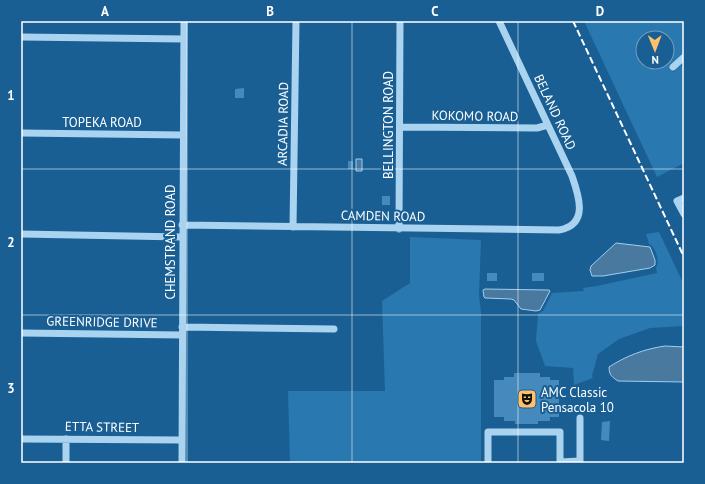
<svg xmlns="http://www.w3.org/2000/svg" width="705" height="484" font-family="'PT Sans',sans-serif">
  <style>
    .green { fill: #2978b0; fill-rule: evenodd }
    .water { fill: #49799f; stroke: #9dcff2 }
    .building { fill: #468abd }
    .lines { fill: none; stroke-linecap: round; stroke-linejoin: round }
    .minor { stroke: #aad3f0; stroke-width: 7 }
    .rail { stroke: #fff; stroke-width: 2; stroke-dasharray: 7 3; stroke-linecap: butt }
    .grid { fill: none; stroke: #fff; stroke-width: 1; stroke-opacity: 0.55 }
    .labels { text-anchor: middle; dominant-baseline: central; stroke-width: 4; stroke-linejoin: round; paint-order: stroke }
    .street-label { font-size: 13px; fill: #fff; stroke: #195f94 }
    .poi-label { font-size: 13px; fill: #fff; stroke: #195f94; text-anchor: start }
    .neatline { fill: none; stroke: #fff; stroke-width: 1.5 }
    .grid-label { font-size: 13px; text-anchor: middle; font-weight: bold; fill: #fff }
  </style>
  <rect width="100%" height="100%" fill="#195f94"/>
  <path class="green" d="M584,21h100v31l-15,14 4,6 10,-9 -2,3 3,2v95l-27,14zM643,38h24v24h-24z
    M659,232l25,53v41l-34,2 -31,11 -21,15 -6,22 1,2 -19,7 -1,-17 -28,-2 -9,-25 2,-27 5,-3 9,-18 32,-2 -1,-3 14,-2 60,-13 -1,-5c4,-6 0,-21 -7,-24l-3,-10z
    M410,237l71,3 -2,55 2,17v151h-191l-2,-72h97l-3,-90 28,-18z"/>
  <path class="water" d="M356,159h6v12h-6z
    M616,243l34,4 5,13v5l-5,3 -47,8h-11l-2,-6 1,-4z
    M485,289l64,1 1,1 -10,19 -4,1 -15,-2 -7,-9 -3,-1 -26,-1 -1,-1 -1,-7z
    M665,346l19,1v35l-66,-1c-6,-4 -9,-6 -9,-14 17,-11 35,-18 56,-21z"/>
  <path class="building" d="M244,88v10h-9v-9z
    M348,161h5v8h-5z
    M382,196h8v9h-8z
    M487,273h10v8h-10z
    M532,273h12v8h-12z
    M514,373h26v4h10v3h9v37h-9v4h-12v3h-23v-3h-11v-4h-10v-37h10v-3h10z
    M610,421l-1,20 -8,-1 1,-18z"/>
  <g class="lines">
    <path class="minor" d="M21,37l163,2
      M673,67l11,-10
      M400,127l137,1 11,-3
      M21,133l162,2
      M684,198l-7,3 7,13
      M182,225l377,5c30,-5 20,-34 13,-54l-73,-155
      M293,227l3,-206
      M399,229l1,-208
      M21,234l161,3
      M182,327l152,2
      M21,333l161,2
      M580,418v45
      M21,439l161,1
      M66,463v-24
      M182,463l2,-442
      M488,463v-31h72v30l20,-1"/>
    <path class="rail" d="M573,21l111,236"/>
  </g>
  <path class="grid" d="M187,21v442M352,21v442M518,21v442M21,169h663M21,315h663"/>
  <defs>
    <symbol id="theatre-square" viewBox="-11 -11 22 22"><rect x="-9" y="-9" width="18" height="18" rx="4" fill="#ffc069" stroke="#195f94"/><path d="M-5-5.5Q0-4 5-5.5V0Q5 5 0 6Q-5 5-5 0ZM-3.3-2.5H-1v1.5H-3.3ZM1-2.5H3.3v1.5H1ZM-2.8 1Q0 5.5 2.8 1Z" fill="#111"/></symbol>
  </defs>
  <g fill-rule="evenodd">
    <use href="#theatre-square" x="516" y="388" width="22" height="22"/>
  </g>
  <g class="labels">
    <g class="street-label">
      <text transform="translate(555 112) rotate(65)">BELAND ROAD</text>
      <text transform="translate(475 116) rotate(1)">KOKOMO ROAD</text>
      <text x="102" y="122">TOPEKA ROAD</text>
      <text transform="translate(283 124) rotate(-89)">ARCADIA ROAD</text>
      <text transform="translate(388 125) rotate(-90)">BELLINGTON ROAD</text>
      <text transform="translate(383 216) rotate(1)">CAMDEN ROAD</text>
      <text transform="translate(170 242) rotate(-90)">CHEMSTRAND ROAD</text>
      <text transform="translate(102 322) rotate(1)">GREENRIDGE DRIVE</text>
      <text transform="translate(102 427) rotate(1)">ETTA STREET</text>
    </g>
    <g class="poi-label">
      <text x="541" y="392">AMC Classic<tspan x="541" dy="15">Pensacola 10</tspan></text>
    </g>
  </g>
  <rect width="705" height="484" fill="none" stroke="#195f94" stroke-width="44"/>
  <g transform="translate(655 50) rotate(179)"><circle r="19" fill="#195f94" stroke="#759fbf"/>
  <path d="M0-3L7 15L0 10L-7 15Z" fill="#ffc069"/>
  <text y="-6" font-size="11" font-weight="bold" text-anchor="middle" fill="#ffffff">N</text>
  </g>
  <rect x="22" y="22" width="661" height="440" class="neatline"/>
  <g class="grid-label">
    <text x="105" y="16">A</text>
    <text x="270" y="16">B</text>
    <text x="435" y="16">C</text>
    <text x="600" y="16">D</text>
    <text x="11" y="100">1</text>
    <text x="11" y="247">2</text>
    <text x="11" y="393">3</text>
  </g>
</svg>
